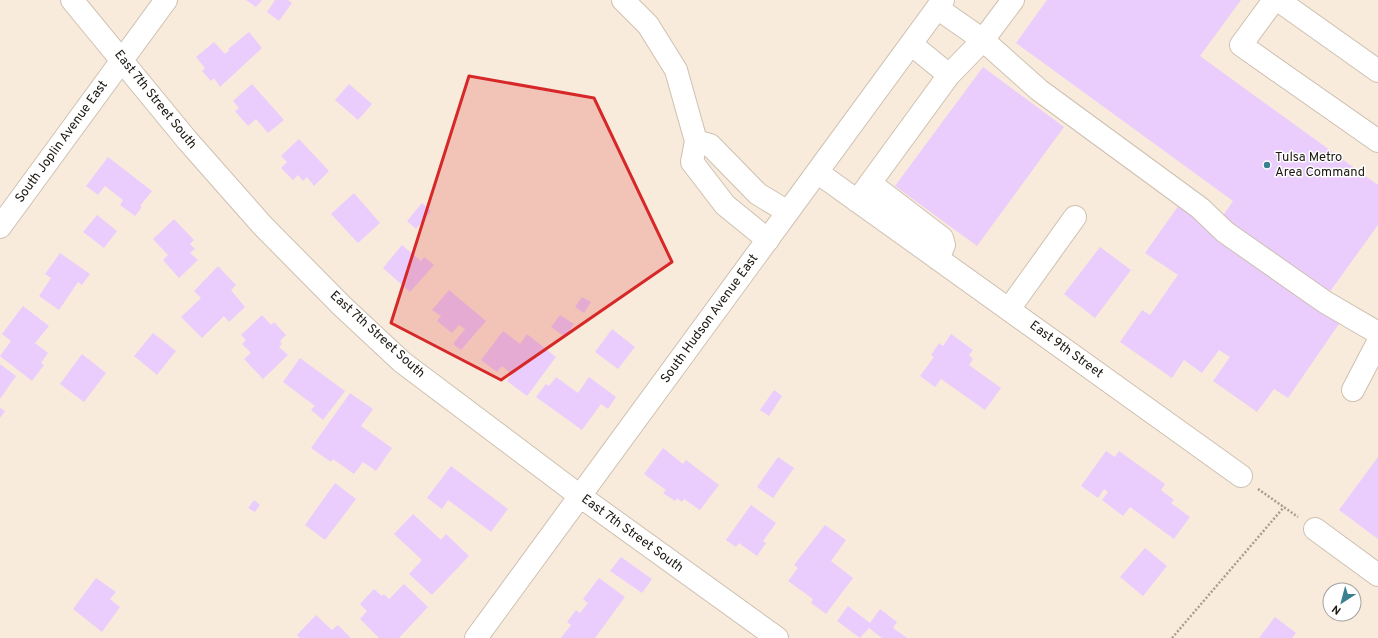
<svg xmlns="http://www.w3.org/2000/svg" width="1378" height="638" font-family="Overpass,sans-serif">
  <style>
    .building { fill: #eaccfd }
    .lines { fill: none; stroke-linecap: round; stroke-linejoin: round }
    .minor-casing { stroke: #cec0b1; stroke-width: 24 }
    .path { stroke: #a69c90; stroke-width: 2.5; stroke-dasharray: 2 2; stroke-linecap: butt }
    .minor { stroke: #fff; stroke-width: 22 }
    .marked { fill: #d62828; fill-opacity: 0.2; stroke: #d62828; stroke-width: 3; stroke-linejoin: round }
    .poi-dot { fill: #3b808e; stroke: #fff; stroke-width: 1.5 }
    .labels { text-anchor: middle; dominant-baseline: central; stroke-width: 3; stroke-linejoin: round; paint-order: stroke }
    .street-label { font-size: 13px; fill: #1b1711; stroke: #fff }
    .poi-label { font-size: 13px; fill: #1b1711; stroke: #fff; text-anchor: start }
  </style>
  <rect width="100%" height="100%" fill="#f9ebdb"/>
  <path class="building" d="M246,0h16l-6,7z
    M275,0h13l4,3 -13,18 -12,-9z
    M1047,0h194l-41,56 178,129v40l-52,72 -106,-77 13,-19 -217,-158z
    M249,32l13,16 -42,39 -6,-9 -3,3 -9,-10 3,-3 -9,-11 18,-15 11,12 5,-4 -2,-1z
    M983,67l81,60 -87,119 -82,-60z
    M252,84l32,36 -16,13 -12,-14 -8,7 -13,-15 4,-3 -6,-7z
    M349,84l23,20 -14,16 -23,-20z
    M299,139l30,32 -15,15 -7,-9 -4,4 -5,-6 -5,5 -12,-12 6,-6 -6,-6z
    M108,157l44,34 -12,15 2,1 -7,9 -15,-11 3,-5 -18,-14 -7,9 -12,-9z
    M354,193l26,30 -22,20 -27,-29z
    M422,203l9,8 -15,18 -9,-8z
    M1179,205l162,116 -53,77 -14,-9 -17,23 -44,-31 17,-24 -11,-7 -17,23 -18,-13 -12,18 -52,-36 22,-32 8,5 28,-40 -33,-22z
    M97,215l20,16 -13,17 -21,-16z
    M174,219l20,21 -4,4 5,5 -5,4 8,7 -19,18 -16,-18 5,-5 -15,-16z
    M402,245l19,16 3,-4 10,8 -24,27 -27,-24z
    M1100,247l31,23 -36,48 -31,-24z
    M60,253l30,21 -8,11 -4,-3 -19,28 -20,-14 12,-18 -6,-4z
    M218,266l18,19 -5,5 14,17 -16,15 -5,-6 -22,22 -21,-21 20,-19 -7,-7z
    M449,290l37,31 -25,29 -8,-6 12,-15 -6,-4 -7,8 -15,-12 4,-5 -9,-6z
    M582,297l9,5 -7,11 -9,-6z
    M23,306l26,20 -14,17 13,10 -7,10 3,2 -12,16 -32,-25 11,-15 -9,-7z
    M262,315l9,10 3,-3 12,13 -6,6 2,3 -3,3 9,8 -25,24 -19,-20 7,-6 -9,-9 4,-4 -5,-5z
    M560,315l14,9 -9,13 -14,-10z
    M612,329l23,18 -17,22 -23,-17z
    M503,331l17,13 7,-10 29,23 -29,39 -20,-15 5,-7 -10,-8 -5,6 -16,-12z
    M153,333l23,18 -19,24 -23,-19z
    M951,334l22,16 -4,5 4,4 -4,6 32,23 -16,22 -44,-31 -6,8 -15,-11 14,-19 -3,-2 8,-12 4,3z
    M82,354l24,19 -22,29 -24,-18z
    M300,358l45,33 -22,29 -12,-10 4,-4 -32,-24z
    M0,364l16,12 -16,23z
    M556,377l22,16 11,-16 27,20 -8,12 -7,-5 -19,26 -46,-33 10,-13 3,2z
    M774,390l8,6 -13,20 -9,-6z
    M350,393l23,16 -12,17 31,22 -16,23 -13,-9 -9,12 -21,-15 -2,3 -20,-14z
    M0,408l5,3 -5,7z
    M663,448l20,16 3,-4 33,25 -19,25 -16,-11 -2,3 -5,-4 -2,3 -12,-8 3,-3 -22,-16z
    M1106,451l9,6 4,-6 46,33 -4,6 13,10 -3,3 19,14 -16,22 -44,-32 -7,9 -21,-16 6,-8 -4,-3 -6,9 -17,-12z
    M778,457l16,11 -21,30 -16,-11z
    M1378,457v82l-39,-29z
    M451,466l57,43 -17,23 -43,-32 -6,9 -15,-11z
    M335,483l21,16 -31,41 -20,-15z
    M254,500l6,5 -5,7 -7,-4z
    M751,505l25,18 -13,18 3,2 -9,13 -18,-13 -3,4 -10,-7z
    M413,514l28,26 5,-6 23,22 -37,39 -23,-21 13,-14 -28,-26z
    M825,525l21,15 -15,21 22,17 -27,36 -15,-11 2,-4 -25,-18 10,-13 -4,-3z
    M1145,548l22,18 -24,30 -23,-19z
    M621,557l31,22 -10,14 -32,-22z
    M96,578l20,14 -6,7 10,8 -18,25 -29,-23z
    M599,578l26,19 -30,41h-34l10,-13 -4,-3 9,-12 4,3 8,-10 -5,-4z
    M404,584l24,23 -29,31h-20l-19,-19 7,-8 -7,-7 14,-15 8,7 2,-2 5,5z
    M848,606l22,17 10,-14 17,13 -4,6 14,10h-25l-13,-10 -9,10 -23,-17z
    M316,615l16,15 6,-5 13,13h-51l-3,-3z
    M1275,617l21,16 -4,5h-33z"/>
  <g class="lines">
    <defs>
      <path id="minor" d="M72,0l115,140 75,85 80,81 60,56 178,134 197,142
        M623,0l25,25 28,45 20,71
        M1274,0l-33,45 137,96
        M1278,0l100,71
        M937,8l46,32 56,50 161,118 25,24 100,70 53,31
        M911,44l38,31
        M817,172l424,304
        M870,183l72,55 2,7 -6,14
        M857,201l92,-126 34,-35 30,-40
        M0,227l166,-227
        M768,240l-43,-35 -33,-43 4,-21 14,4 48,49 30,18
        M1009,309l66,-92
        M1353,390l25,-48
        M1315,529l63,46
        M476,638l467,-638"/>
    </defs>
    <use href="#minor" class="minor-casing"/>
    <path class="path" d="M1258,489l40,28
      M1172,638l112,-131"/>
    <use href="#minor" class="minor"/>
  </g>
  <path class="marked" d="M469,76l125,22 78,164 -171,118 -110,-57z"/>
  <circle class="poi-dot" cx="1267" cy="165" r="4"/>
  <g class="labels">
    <g class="street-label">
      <text transform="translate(155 100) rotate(51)">East 7th Street South</text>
      <text transform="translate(62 142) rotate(-54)">South Joplin Avenue East</text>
      <text transform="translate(710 319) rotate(-54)">South Hudson Avenue East</text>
      <text transform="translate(377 335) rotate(42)">East 7th Street South</text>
      <text transform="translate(1066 350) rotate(36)">East 9th Street</text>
      <text transform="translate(632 534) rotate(36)">East 7th Street South</text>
    </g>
    <g class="poi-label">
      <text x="1275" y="158">Tulsa Metro<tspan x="1275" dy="15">Area Command</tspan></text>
    </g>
  </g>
  <g transform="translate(1342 602) rotate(216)"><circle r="19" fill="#ffffff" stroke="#a4a2a0"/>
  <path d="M0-3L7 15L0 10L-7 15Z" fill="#3b808e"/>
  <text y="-6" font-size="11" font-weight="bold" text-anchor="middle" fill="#1b1711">N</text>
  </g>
</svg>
